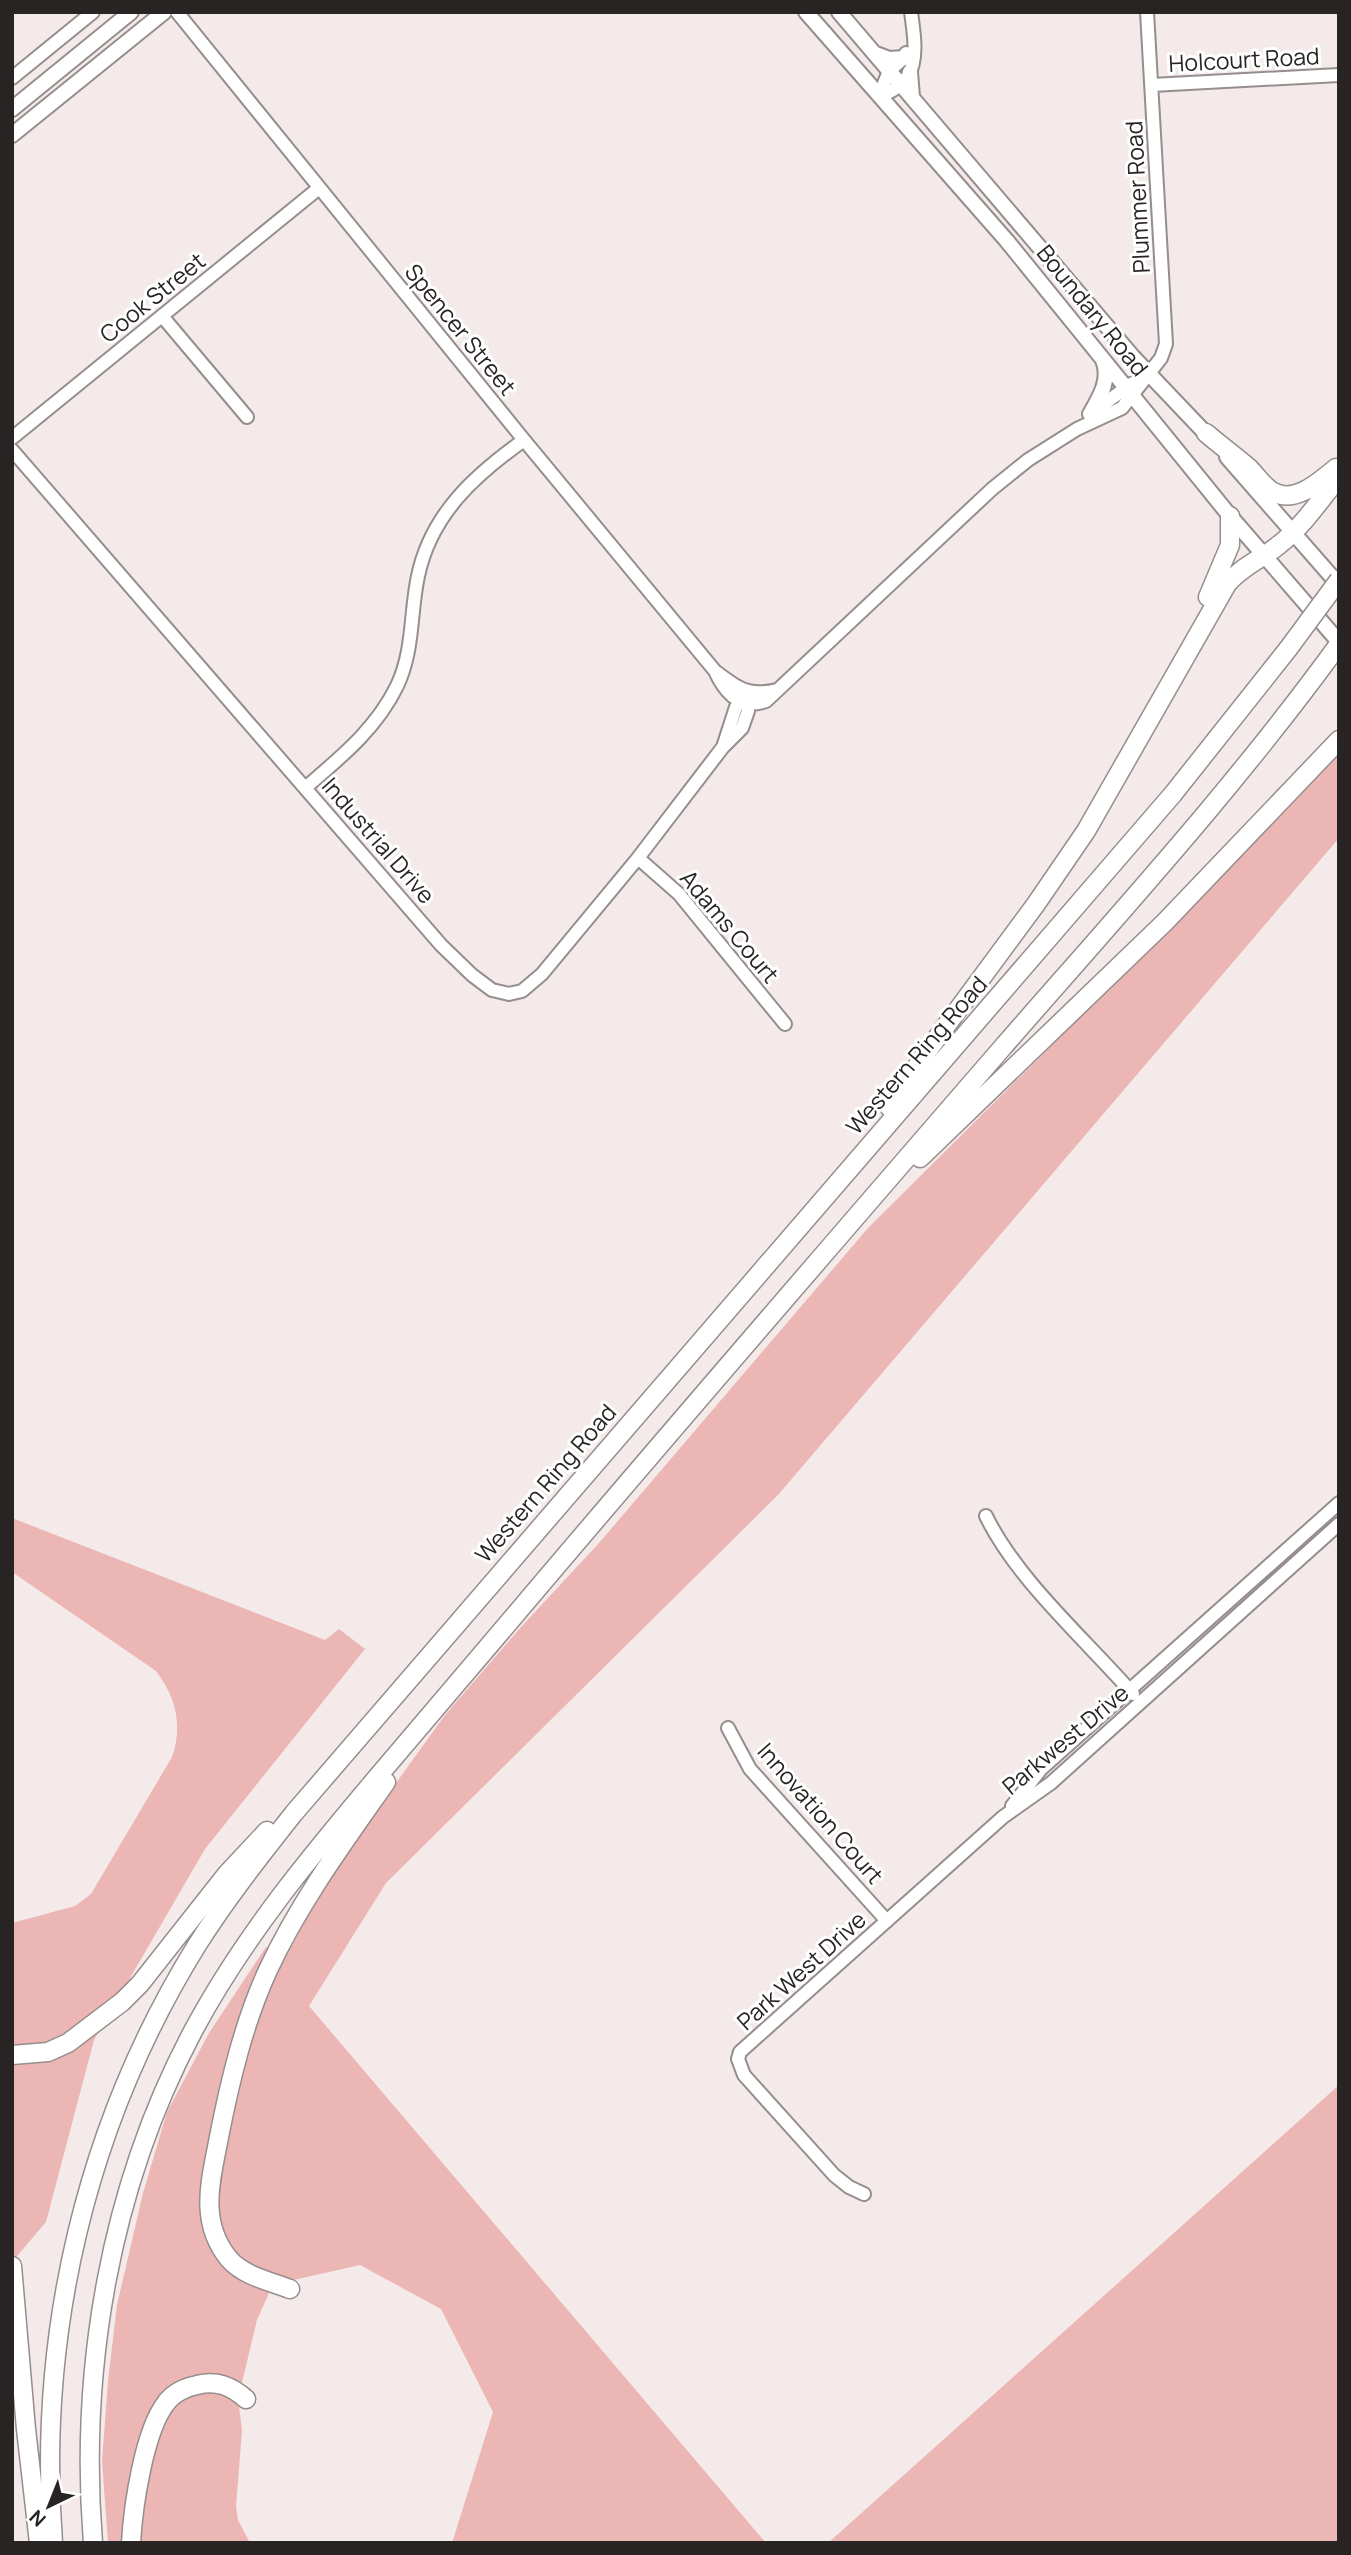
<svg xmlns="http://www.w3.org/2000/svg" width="1351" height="2555" font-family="Manrope,sans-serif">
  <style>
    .green { fill: #ecb6b5 }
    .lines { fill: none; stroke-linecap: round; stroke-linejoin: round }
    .minor-casing { stroke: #968d8d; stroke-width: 16 }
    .major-casing { stroke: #968d8d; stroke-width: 18 }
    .highway-casing { stroke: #968d8d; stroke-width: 21 }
    .minor { stroke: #fff; stroke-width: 12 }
    .major { stroke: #fff; stroke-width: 14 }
    .highway { stroke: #fff; stroke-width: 18 }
    .highway-bridge-casing { stroke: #968d8d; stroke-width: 21; stroke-linecap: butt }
    .highway-bridge { stroke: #fff; stroke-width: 18 }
    .labels { text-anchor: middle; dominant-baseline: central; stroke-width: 6; stroke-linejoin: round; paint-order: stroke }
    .street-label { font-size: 23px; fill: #282424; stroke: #fff }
  </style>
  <rect width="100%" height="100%" fill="#f4eaea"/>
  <path class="green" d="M1339,755v83l-561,657 -392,388 -77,123 457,537h-314l41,-131 -52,-103 -81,-44 -71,16 -20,12 -12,27 -19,79 4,31 -6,77 2,13 12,23h-142l-6,-82 6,-80 9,-76 26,-112 24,-81 42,-79 57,-86 26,-1 22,-42 51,-78 80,-111 76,-88 78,-84 269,-315 334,-332z
    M12,1518l313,122 14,-11 26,20 -160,200 -111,191 -48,182 -34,40v-339l63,-17 16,-12 81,-137c11,-31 4,-60 -16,-86l-144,-99z
    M1339,2085v458h-511z"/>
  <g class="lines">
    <defs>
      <path id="minor" d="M177,12l347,428 191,231c22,17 33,26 62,19
        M12,78l81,-66
        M1152,85l187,-10
        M879,96c43,-13 37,-47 32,-84
        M879,96l10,-25 15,-13 2,-5
        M162,316l85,101
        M1091,413l42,-30
        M12,438l307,-250
        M12,450l429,495 31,30 20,15 17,4 13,-3 20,-17 96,-116 85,-111 19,-19 6,-17 -1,-19
        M715,671c10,22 25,39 51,30l226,-212 36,-29 49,-31 45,-21 39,-50 5,-14 -19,-332
        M724,744l12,-37 8,-11
        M305,788c36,-31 71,-59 92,-102 17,-36 13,-73 21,-110 13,-62 57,-101 106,-136
        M638,858l41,36 106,130
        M986,1516c31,64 100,124 147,178
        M728,1728l22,41 137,152
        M1012,1806l29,-37 298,-266
        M864,2194l-15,-7 -15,-12 -90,-100 -6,-16 2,-7 263,-235 48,-34 288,-259"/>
      <path id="major" d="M806,12l201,229 223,275 109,126
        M839,12l294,345 78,82
        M876,54l13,5 15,-1
        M910,72l2,25
        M12,109l119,-97
        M12,135l152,-123
        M1090,414c10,-17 21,-35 13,-54
        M1227,457l112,128"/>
      <path id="highway" d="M1206,433c14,12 29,23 43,35 8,8 14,18 24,24 22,12 46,-10 63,-24
        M1208,597l22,-52v-29
        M890,1108l36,-55 110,-149 50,-73 141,-247c15,-18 35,-25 53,-40 23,-18 40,-44 59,-67
        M920,1158l245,-236 174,-182
        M12,2055l36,-3 20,-9 54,-41 18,-18 86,-109 41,-44
        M12,2266l14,163 13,114
        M290,2289c-21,-8 -46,-13 -61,-30 -31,-38 -18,-79 -10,-122 11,-56 25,-115 49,-167 31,-67 76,-128 118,-188
        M53,2543c-16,-210 33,-419 144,-598 29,-46 63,-89 97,-132l879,-1019 115,-145
        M93,2543c-14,-174 17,-355 99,-510 52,-98 122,-181 193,-265 45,-53 91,-107 136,-160 159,-188 320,-374 481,-560 115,-132 234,-262 337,-404
        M131,2543c2,-36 13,-112 35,-140 7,-10 20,-16 31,-18 20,-5 34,1 49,14"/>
    </defs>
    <use href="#minor" class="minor-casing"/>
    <use href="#major" class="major-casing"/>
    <use href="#highway" class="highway-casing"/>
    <use href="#minor" class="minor"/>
    <use href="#major" class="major"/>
    <use href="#highway" class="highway"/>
    <defs>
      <path id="highway-bridge" d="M1288,649l51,-69"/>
    </defs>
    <use href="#highway-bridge" class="highway-bridge-casing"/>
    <use href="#highway-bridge" class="highway-bridge"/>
  </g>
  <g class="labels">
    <g class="street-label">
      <text transform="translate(1244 59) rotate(-3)">Holcourt Road</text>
      <text transform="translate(1137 197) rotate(-93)">Plummer Road</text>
      <text transform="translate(152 297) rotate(-39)">Cook Street</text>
      <text transform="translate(1093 310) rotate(51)">Boundary Road</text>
      <text transform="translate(461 329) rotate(51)">Spencer Street</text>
      <text transform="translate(379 840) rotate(49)">Industrial Drive</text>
      <text transform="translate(730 926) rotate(50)">Adams Court</text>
      <text transform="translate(916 1055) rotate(-49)">Western Ring Road</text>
      <text transform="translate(545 1483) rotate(-49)">Western Ring Road</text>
      <text transform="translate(1065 1739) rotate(-40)">Parkwest Drive</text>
      <text transform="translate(821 1813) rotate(49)">Innovation Court</text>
      <text transform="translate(801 1970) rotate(-42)">Park West Drive</text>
    </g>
  </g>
  <rect width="1351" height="2555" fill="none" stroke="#282424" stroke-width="28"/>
  <g transform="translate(49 2506) rotate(223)" stroke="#ffffff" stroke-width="5" paint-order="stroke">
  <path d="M0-5L12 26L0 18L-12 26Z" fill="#282424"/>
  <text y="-10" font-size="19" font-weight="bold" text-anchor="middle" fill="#282424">N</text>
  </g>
</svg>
